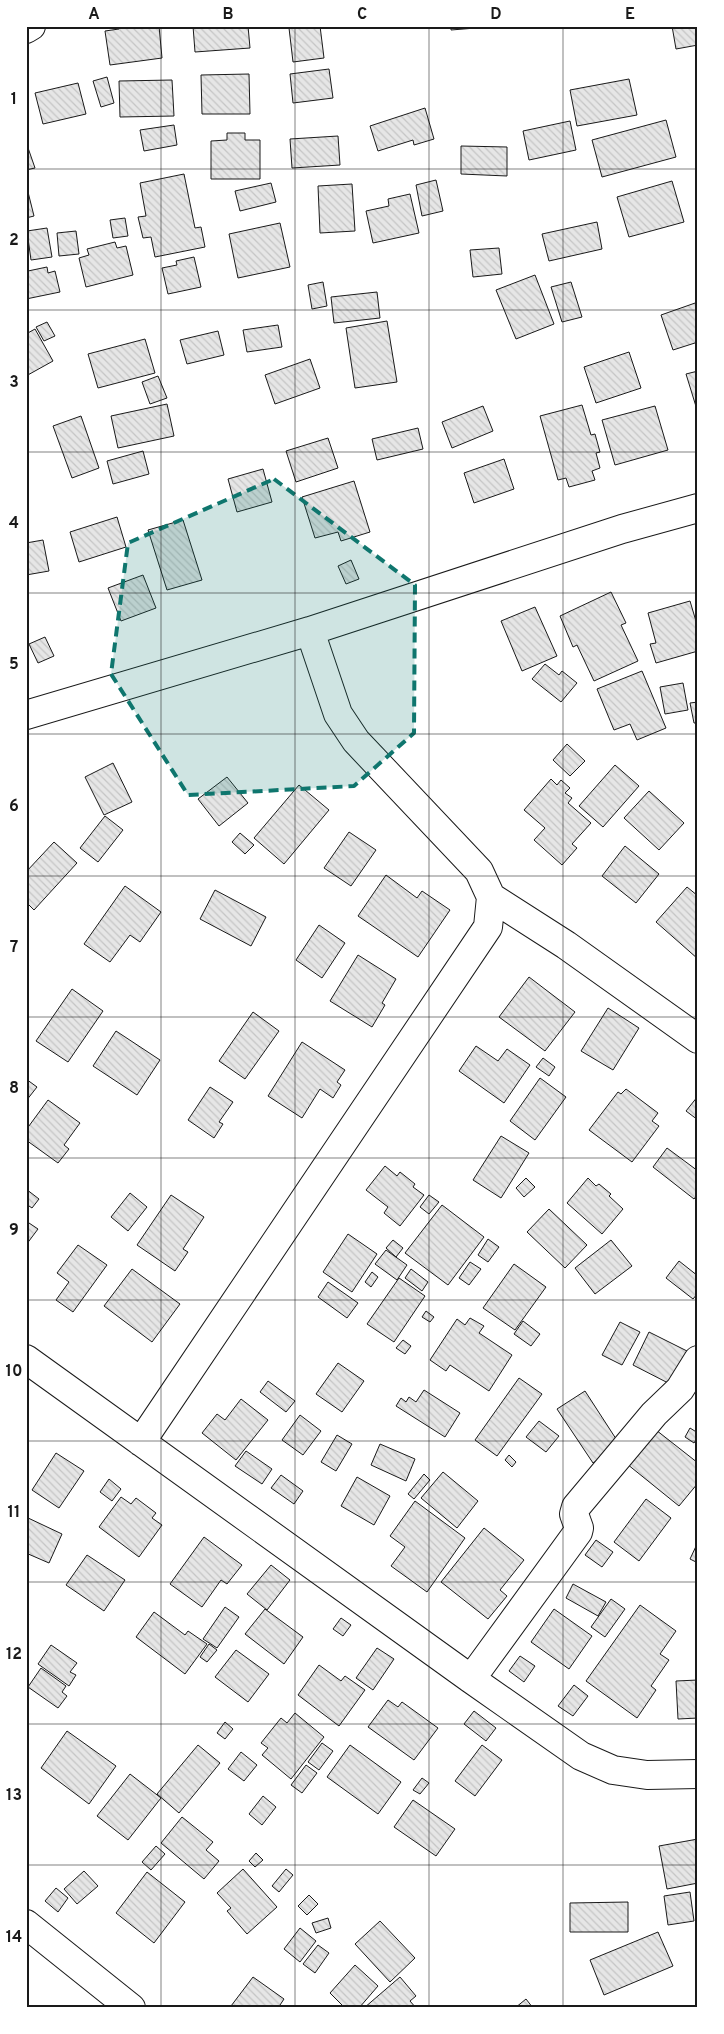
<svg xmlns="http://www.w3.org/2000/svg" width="724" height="2034" font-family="Overpass,sans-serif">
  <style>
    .building { fill: url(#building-back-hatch); stroke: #1a1a1a }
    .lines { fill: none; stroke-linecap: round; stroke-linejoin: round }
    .minor-casing { stroke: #1a1a1a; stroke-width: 30 }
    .minor { stroke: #fff; stroke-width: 28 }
    .marked { fill: #0f766e; fill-opacity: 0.2; stroke: #0f766e; stroke-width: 4; stroke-dasharray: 10 6; stroke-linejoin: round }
    .grid { fill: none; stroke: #1a1a1a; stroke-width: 1; stroke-opacity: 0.55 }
    .neatline { fill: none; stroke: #1a1a1a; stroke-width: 2 }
    .grid-label { font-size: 16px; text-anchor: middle; font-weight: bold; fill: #1a1a1a }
  </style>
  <defs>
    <pattern id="building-back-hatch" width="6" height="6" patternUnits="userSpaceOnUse" patternTransform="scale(1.25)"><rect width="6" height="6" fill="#e6e6e6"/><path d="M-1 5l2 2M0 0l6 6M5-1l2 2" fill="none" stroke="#c5c5c5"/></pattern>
  </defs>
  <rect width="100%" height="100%" fill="#fff"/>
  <path class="building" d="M118,26h41l3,32 -52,7 -5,-34 14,-2z
    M193,26h55l2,22 -55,4z
    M301,26h19l4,32 -31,4 -4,-34z
    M451,26h37v1l-37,3z
    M672,26h26v19l-22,4z
    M329,69l4,29 -40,5 -3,-29z
    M249,74l1,40h-48l-1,-39z
    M107,77l7,26 -13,4 -8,-26z
    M629,79l8,36 -60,11 -7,-36z
    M172,80l2,36 -54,1 -1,-36z
    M78,83l8,31 -43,10 -8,-31z
    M425,108l9,31 -20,6 -1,-5 -35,11 -8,-25z
    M666,120l10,37 -74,20 -10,-37z
    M570,121l6,29 -47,10 -6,-29z
    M174,125l3,20 -33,6 -4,-21z
    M227,133h18v7h15v39h-49v-38l16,-1z
    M338,136l2,29 -48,3 -2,-29z
    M26,142l9,26 -9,2z
    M461,146l46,1v29l-46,-2z
    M184,174l11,54 6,-1 4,20 -50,10 -4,-20 -8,1 -5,-21 8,-1 -6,-33z
    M436,180l7,31 -21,5 -6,-31z
    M672,181l12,41 -55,15 -12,-40z
    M271,183l5,19 -36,9 -5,-20z
    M26,184l8,32 -8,2z
    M352,184l3,47 -35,2 -2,-47z
    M410,194l9,39 -46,10 -7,-32 23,-5 -1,-7z
    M125,218l3,18 -15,2 -3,-18z
    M597,222l5,27 -53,12 -7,-27z
    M280,223l10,44 -52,11 -9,-44z
    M47,228l5,29 -21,3 -4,-29z
    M76,231l3,23 -20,2 -2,-23z
    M115,242l2,6 9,-2 7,29 -47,12 -7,-29 10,-3 -2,-6z
    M499,248l3,26 -29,3 -3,-27z
    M194,257l7,30 -33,7 -6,-26 15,-3 -1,-4z
    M47,267l1,6 7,-2 5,21 -34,7 2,-28z
    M535,275l19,49 -38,15 -20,-49z
    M323,282l4,24 -15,3 -4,-24z
    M571,282l11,35 -20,5 -11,-35z
    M377,292l3,26 -46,5 -3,-26z
    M698,302v40l-25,8 -12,-35z
    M387,321l10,61 -42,6 -9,-60z
    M47,322l8,14 -11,5 -8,-14z
    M278,325l4,22 -35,5 -4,-22z
    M35,329l18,32 -27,15v-42z
    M218,331l6,24 -37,9 -7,-24z
    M145,339l10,34 -57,15 -10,-34z
    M629,352l12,36 -45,15 -12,-36z
    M310,359l10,29 -45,16 -10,-29z
    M698,371v42l-12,-39z
    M158,376l9,22 -17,6 -8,-22z
    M167,404l7,32 -56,12 -7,-32z
    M582,405l9,30 4,-1 5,18 -4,1 4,15 -8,3 3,9 -26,7 -3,-9 -8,2 -18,-64z
    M483,406l10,25 -41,17 -10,-26z
    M655,406l13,44 -53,15 -13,-45z
    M81,416l18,52 -27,10 -19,-52z
    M418,428l5,21 -46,11 -5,-21z
    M328,438l10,30 -42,14 -10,-31z
    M143,451l6,23 -36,10 -6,-23z
    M504,459l10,30 -40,14 -10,-30z
    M263,469l9,33 -35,10 -9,-33z
    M354,481l16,51 -29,9 -3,-9 -23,6 -13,-41z
    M117,517l9,30 -47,15 -9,-30z
    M183,520l19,60 -35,10 -19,-60z
    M43,540l6,31 -23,4v-32z
    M351,560l8,19 -13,5 -8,-18z
    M143,575l13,33 -35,13 -13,-33z
    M611,592l15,31 -5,2 17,36 -44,20 -17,-36 -4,2 -13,-31z
    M690,601l8,27v23l-42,12 -6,-19 6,-1 -8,-30z
    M535,607l22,49 -35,15 -21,-50z
    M45,637l9,19 -16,7 -9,-19z
    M545,664l14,11 3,-4 15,12 -16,19 -29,-23z
    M642,671l24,57 -29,12 -7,-16 -16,6 -17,-41z
    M683,683l5,27 -23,4 -5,-27z
    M698,702v21h-4l-4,-20z
    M567,744l18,17 -15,15 -17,-16z
    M113,763l19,39 -28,13 -19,-38z
    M615,765l24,21 -36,41 -24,-21z
    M227,777l21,26 -29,23 -21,-27z
    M551,779l6,6 4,-5 9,8 -5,5 7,5 -4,5 23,20 -19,21 5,4 -15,17 -28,-25 11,-12 -21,-18z
    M299,785l30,25 -45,54 -30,-26z
    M649,791l35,32 -25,27 -35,-32z
    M105,816l18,14 -25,32 -18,-14z
    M349,832l27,18 -25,36 -27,-18z
    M240,833l14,12 -9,9 -13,-12z
    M54,842l23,21 -43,47 -8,-8v-30z
    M625,846l34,28 -23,29 -34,-27z
    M386,875l31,23 5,-7 28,19 -32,47 -60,-41z
    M125,886l36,26 -21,30 -10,-7 -20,27 -26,-18z
    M687,887l11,9v63l-42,-37z
    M215,890l51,27 -15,29 -51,-27z
    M319,925l26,18 -23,35 -26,-18z
    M358,955l38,24 -14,24 3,2 -13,22 -42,-26z
    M529,977l46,35 -30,39 -46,-34z
    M72,989l31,22 -35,51 -32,-21z
    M608,1008l31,20 -26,42 -32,-19z
    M253,1012l26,19 -34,48 -26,-18z
    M116,1031l44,29 -23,35 -44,-29z
    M302,1042l43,28 -8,12 4,3 -8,13 -13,-9 -18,29 -34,-22z
    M476,1046l22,15 9,-12 23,16 -26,38 -45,-32z
    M543,1058l12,9 -6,9 -13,-9z
    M540,1078l26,19 -31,43 -25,-19z
    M26,1079l11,8 -11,14z
    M210,1087l23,15 -14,20 4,2 -9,14 -26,-18z
    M626,1089l32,24 -6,8 7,5 -27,36 -43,-32 29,-38 3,2z
    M698,1096v24l-12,-9z
    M48,1100l32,23 -16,22 5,4 -11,14 -32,-23v-10z
    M501,1136l28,17 -28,45 -28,-18z
    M667,1148l31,23v23l-4,5 -41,-32z
    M385,1166l12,10 3,-4 15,12 -2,3 11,8 -24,31 -16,-13 4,-6 -22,-17z
    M526,1178l9,9 -11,10 -8,-9z
    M588,1178l8,8 3,-2 12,10 -2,2 14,13 -21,25 -35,-31z
    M26,1189l13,10 -7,9 -6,-4z
    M130,1193l17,14 -19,24 -17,-14z
    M171,1195l33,22 -21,32 5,3 -13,19 -38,-26z
    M429,1195l10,7 -10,12 -9,-7z
    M442,1205l42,32 -36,48 -43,-32z
    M549,1209l38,36 -22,23 -38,-36z
    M26,1221l12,8 -12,16z
    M348,1234l29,20 -25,38 -29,-20z
    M488,1239l11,8 -11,15 -10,-7z
    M393,1240l10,8 -7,9 -10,-9z
    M611,1240l21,26 -37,28 -20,-26z
    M78,1245l29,20 -34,47 -17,-12 13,-18 -12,-9z
    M386,1250l21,15 -10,15 -22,-16z
    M679,1261l19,15v17l-5,6 -27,-21z
    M470,1262l11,7 -12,16 -10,-7z
    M514,1264l32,23 -31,43 -32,-22z
    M132,1269l48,35 -28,38 -48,-36z
    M411,1269l17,13 -6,9 -17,-13z
    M372,1272l6,5 -7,10 -6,-5z
    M399,1278l26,18 -31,46 -27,-18z
    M328,1282l30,21 -11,15 -29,-21z
    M426,1311l8,6 -4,5 -8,-5z
    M470,1318l14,8 -5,7 33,22 -23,36 -39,-26 -4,6 -16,-11 27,-41 8,6z
    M523,1321l17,13 -9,12 -17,-12z
    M620,1322l20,10 -18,33 -20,-10z
    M649,1332l40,20 -17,33 -39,-20z
    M403,1340l8,6 -6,8 -9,-6z
    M338,1363l26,18 -22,31 -26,-18z
    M519,1378l23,16 -45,62 -22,-16z
    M268,1381l27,20 -9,11 -26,-20z
    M424,1390l36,23 -15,24 -49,-31 5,-8 5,4 3,-5 7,5z
    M585,1391l35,54 -27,18 -36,-54z
    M241,1399l27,21 -32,40 -34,-27 15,-19 8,6z
    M300,1415l21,16 -18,24 -21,-15z
    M539,1421l20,15 -13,16 -20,-15z
    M690,1428l8,5v4l-4,6 -9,-6z
    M656,1430l42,33v20l-19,23 -52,-42z
    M337,1435l15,9 -16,27 -15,-9z
    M380,1444l35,15 -9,22 -35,-16z
    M246,1451l26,18 -10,15 -27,-18z
    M56,1453l28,18 -25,37 -27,-18z
    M509,1455l7,7 -4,5 -7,-7z
    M443,1472l35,29 -21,27 -36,-30z
    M424,1474l6,6 -16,19 -6,-5z
    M281,1475l22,16 -9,13 -23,-16z
    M357,1477l33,19 -16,29 -33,-19z
    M109,1479l12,10 -9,12 -12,-9z
    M121,1497l10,7 5,-6 20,15 -4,5 10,7 -23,32 -40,-30z
    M646,1499l25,19 -32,43 -25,-19z
    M415,1501l50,37 -38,54 -36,-26 14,-19 -15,-11z
    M26,1517l36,17 -13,29 -23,-10z
    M484,1528l40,32 -24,30 7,6 -19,23 -47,-37z
    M204,1537l38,28 -15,19 -6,-4 -19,27 -32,-23z
    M596,1540l17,12 -11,15 -17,-12z
    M698,1542v21l-8,-4z
    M87,1555l38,25 -21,31 -38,-26z
    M271,1565l19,15 -23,30 -20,-16z
    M573,1584l33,18 -8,14 -32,-18z
    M611,1599l14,10 -20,28 -14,-10z
    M640,1605l36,26 -16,23 9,6 -18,26 5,4 -19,28 -51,-37z
    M225,1607l14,10 -22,31 -14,-9z
    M265,1609l38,28 -19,27 -39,-30z
    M554,1609l38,27 -23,33 -38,-27z
    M154,1612l31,23 3,-4 19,13 -22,30 -49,-37z
    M341,1618l10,7 -8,11 -10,-7z
    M209,1644l8,6 -10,12 -7,-5z
    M51,1645l26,18 -7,9 6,3 -7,11 -31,-22z
    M377,1648l17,11 -21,31 -17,-12z
    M236,1650l33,24 -21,28 -33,-25z
    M520,1656l15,10 -11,16 -15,-11z
    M319,1665l22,16 4,-5 20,14 -26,36 -41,-31z
    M41,1668l25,18 -4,6 5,4 -9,12 -30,-21z
    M698,1680v38l-20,1 -2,-38z
    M574,1685l14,11 -15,20 -15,-10z
    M388,1700l10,7 4,-5 36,26 -24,32 -46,-33z
    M474,1711l22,17 -10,13 -22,-17z
    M295,1713l29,24 -33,42 -29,-24 6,-7 -7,-5 20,-25 6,5z
    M225,1722l8,7 -8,10 -8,-6z
    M67,1731l49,35 -27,38 -48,-36z
    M322,1743l11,8 -14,19 -11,-8z
    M198,1745l22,18 -41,50 -22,-19z
    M350,1745l51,37 -23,32 -51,-37z
    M482,1745l20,15 -27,36 -20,-15z
    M241,1752l16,13 -13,16 -16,-12z
    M306,1765l11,8 -15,20 -11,-8z
    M130,1774l31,24 -33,42 -31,-24z
    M422,1778l7,5 -9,11 -7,-4z
    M263,1796l13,11 -14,18 -13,-11z
    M413,1800l42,29 -19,27 -42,-29z
    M182,1817l31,25 -7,8 13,11 -15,18 -43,-36z
    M698,1839v44l-31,6 -8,-43z
    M156,1846l9,8 -14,16 -9,-8z
    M256,1853l7,7 -8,7 -6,-6z
    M243,1869l34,38 -30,27 -20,-23 4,-3 -14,-15z
    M286,1869l7,6 -14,17 -7,-6z
    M84,1871l14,15 -21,18 -13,-15z
    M147,1872l38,30 -31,41 -38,-30z
    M56,1888l12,10 -10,14 -13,-11z
    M690,1892l4,29 -26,4 -4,-29z
    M309,1895l9,9 -11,11 -9,-9z
    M628,1902v30h-58v-29z
    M328,1918l3,10 -15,5 -4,-10z
    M380,1921l35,37 -25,24 -35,-38z
    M300,1928l16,13 -16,21 -16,-13z
    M658,1932l15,34 -69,29 -14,-35z
    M318,1945l11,8 -14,20 -12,-9z
    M355,1965l23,21 -19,22h-14l-15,-15z
    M253,1977l31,22 -6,9h-44l-3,-2z
    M400,1977l16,19 -6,5 6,7h-52z
    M526,1999l7,9h-18z"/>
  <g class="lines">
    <defs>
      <path id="minor" d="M26,29l5,-3
        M26,715l284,-84 312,-102 76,-21
        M491,897l75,48 132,94
        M26,1359l445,320 110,77 32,14 34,5 51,-1
        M141,1442l347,-515 3,-30 -12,-26 -123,-130 -18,-27 -28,-83
        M471,1679l107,-147 1,-4 -5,-14 2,-7 78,-93 26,-25 18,-29
        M26,1924l105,84"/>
    </defs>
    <use href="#minor" class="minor-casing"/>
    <use href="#minor" class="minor"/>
  </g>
  <path class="marked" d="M274,479l141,106 -1,148 -60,53 -166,9 -77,-121 17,-131z"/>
  <path class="grid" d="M161,26v1982M295,26v1982M429,26v1982M563,26v1982M26,169h672M26,310h672M26,452h672M26,593h672M26,734h672M26,876h672M26,1017h672M26,1158h672M26,1300h672M26,1441h672M26,1582h672M26,1724h672M26,1865h672"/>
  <rect width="724" height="2034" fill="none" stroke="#ffffff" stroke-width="55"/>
  <rect x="28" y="28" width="668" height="1978" class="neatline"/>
  <g class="grid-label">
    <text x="94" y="19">A</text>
    <text x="228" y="19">B</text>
    <text x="362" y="19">C</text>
    <text x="496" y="19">D</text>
    <text x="630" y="19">E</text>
    <text x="14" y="104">1</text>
    <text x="14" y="245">2</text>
    <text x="14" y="387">3</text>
    <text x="14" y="528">4</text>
    <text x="14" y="669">5</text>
    <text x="14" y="811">6</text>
    <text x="14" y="952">7</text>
    <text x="14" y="1093">8</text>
    <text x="14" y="1235">9</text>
    <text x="14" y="1376">10</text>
    <text x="14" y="1517">11</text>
    <text x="14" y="1659">12</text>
    <text x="14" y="1800">13</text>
    <text x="14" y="1942">14</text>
  </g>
</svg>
